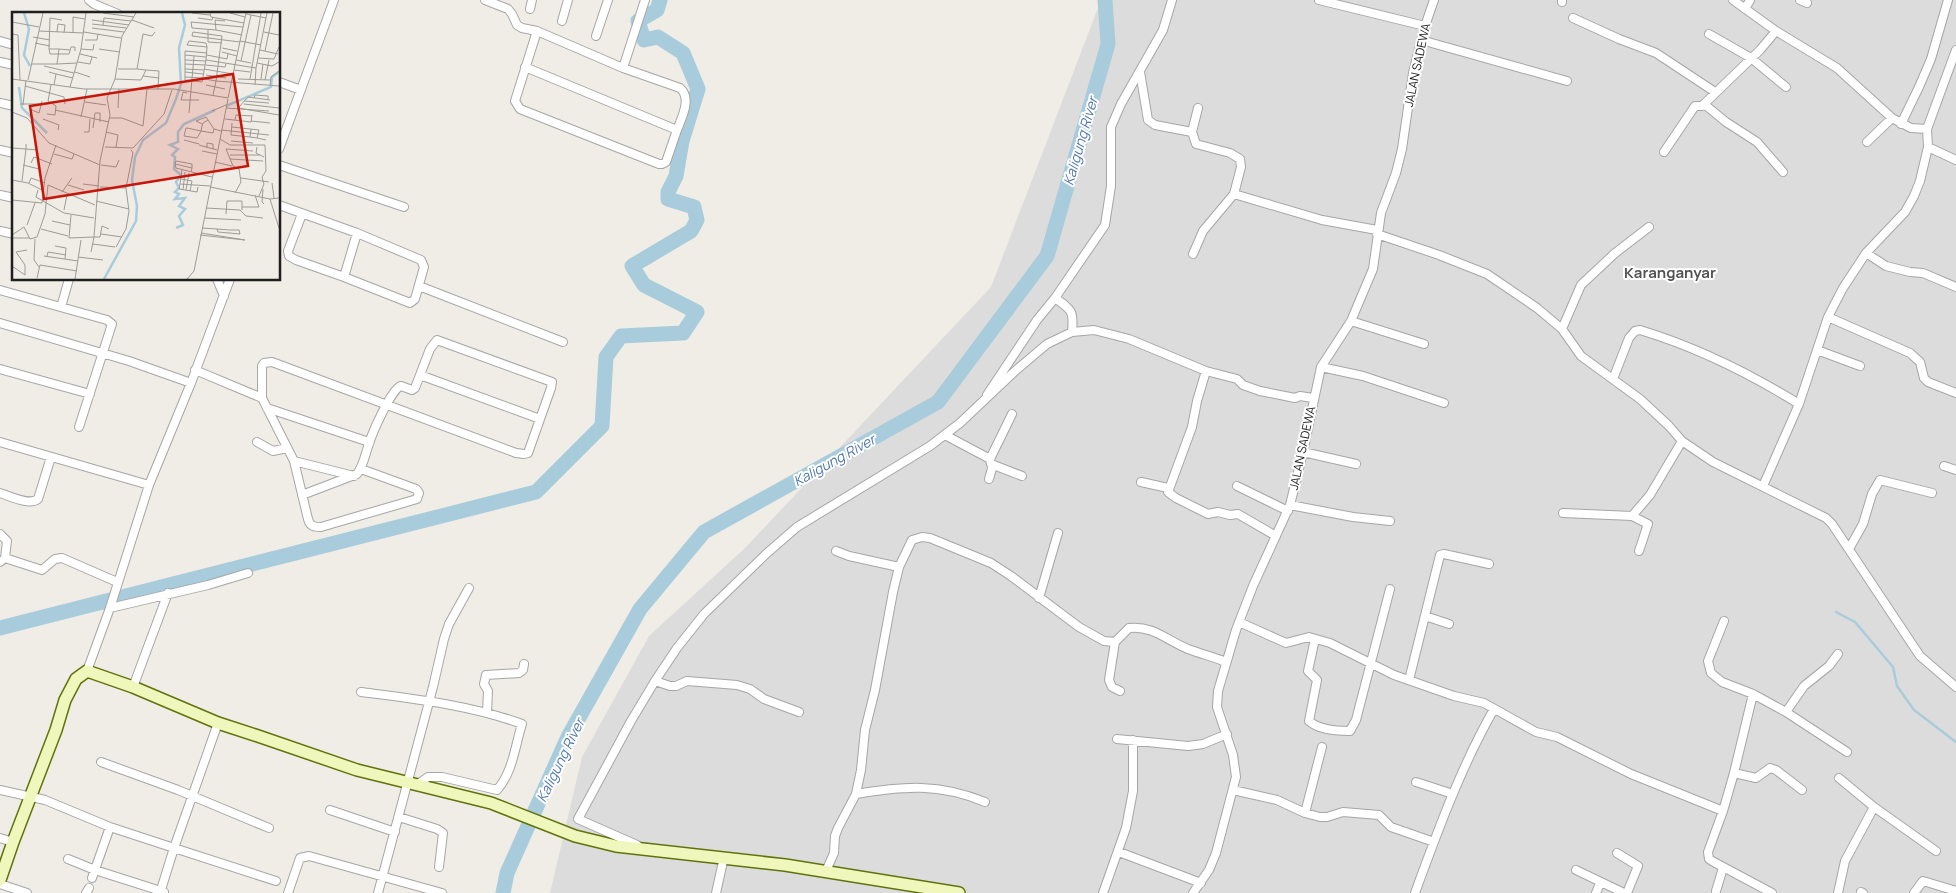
<svg xmlns="http://www.w3.org/2000/svg" width="1956" height="893" font-family="Manrope,sans-serif">
  <style>
    .residential { fill: #dddcdc }
    .lines { fill: none; stroke-linecap: round; stroke-linejoin: round }
    .stream { stroke: #a8ccdb; stroke-width: 2.5 }
    .river { stroke: #a8ccdb; stroke-width: 15 }
    .minor-casing { stroke: #a6a6a6; stroke-width: 10 }
    .secondary-casing { stroke: #60730a; stroke-width: 14 }
    .minor { stroke: #fff; stroke-width: 8 }
    .secondary { stroke: #f0f7bd; stroke-width: 11 }
    .labels { text-anchor: middle; dominant-baseline: central; stroke-width: 4; stroke-linejoin: round; paint-order: stroke }
    .street-label { font-size: 12px; fill: #1f1f1f; stroke: #fff }
    .water-label { font-size: 14px; font-style: italic; fill: #4f77ab; stroke: #fff }
    .quarter-label { font-size: 15px; font-weight: bold; fill: #525252; stroke: #fff }
    .inset-river { fill: none; stroke: #a8ccdb; stroke-width: 2.5 }
    .inset-road { fill: none; stroke: #9c9b96; stroke-width: 1 }
    .view { fill: #c61609; fill-opacity: 0.15; stroke: #c61609; stroke-width: 2.5 }
    .inset-edge { fill: none; stroke: #1f1f1f; stroke-width: 2.5 }
  </style>
  <rect width="100%" height="100%" fill="#f0ede6"/>
  <path class="residential" d="M1101,0h855v893h-1406l32,-136 67,-121 96,-88 246,-261z"/>
  <g class="lines">
    <path class="stream" d="M1836,612l19,10 38,45 4,19 17,24 42,32"/>
    <path class="river" d="M0,628l536,-136 66,-66 4,-69 15,-21 62,-3 14,-21 -53,-27 -12,-19 59,-35 6,-11 -3,-13 -26,-8v-7l8,-16 6,-35 16,-52 -15,-36 -25,-16 -14,3 -6,-19 19,-11 3,-10
      M503,893l4,-20 61,-136 72,-128 64,-77 234,-130 109,-146 61,-212 -3,-44"/>
    <defs>
      <path id="minor" d="M89,0l5,4 24,10
        M485,0l23,9 4,5 5,11 5,3 15,3 86,37 57,20c12,10 2,29 -3,42
        M1319,0l106,26
        M1733,0l43,31 61,37 55,50 19,10 16,1
        M1800,0l7,3
        M1562,2v-2
        M530,9l2,-9
        M1745,9l5,-9
        M1573,18l46,21 37,14 59,39
        M562,21l6,-21
        M1709,34l42,24 35,29
        M596,36l12,-36
        M1421,40l146,41
        M0,41l14,4
        M0,62l14,3
        M525,67l152,63 -11,32 -4,2h-3l-139,-55 -5,-8 22,-70
        M623,68l22,-68
        M1140,72l8,48 7,5 37,7
        M279,82l22,8
        M0,103l14,3
        M1704,104l22,18 31,20 26,30
        M1198,108l-6,24 4,12 34,9 10,6 1,8 -7,27
        M1901,124l18,-37 12,-28 17,-59
        M1867,142l25,-24
        M1928,147l28,13
        M279,149l55,-149
        M0,150l14,3
        M1664,152l31,-46h7l58,-56 16,-19
        M279,165l125,42
        M0,195l14,3
        M279,205l78,28 64,27 3,7 -9,32 -5,4 -66,-26
        M302,214l-14,37 1,5 7,4 48,17 13,-44
        M0,231l14,3
        M1377,234l62,21 48,19 50,34 25,21 19,27 59,43 29,27 13,15 31,21 113,56 6,6 88,132 36,31
        M1866,253l20,13 24,6 13,1 33,14
        M1193,254l10,-23 31,-37 88,26 55,10
        M217,279l7,17
        M419,286l144,56
        M0,290l107,30 5,4 -33,103
        M61,307l8,-28
        M1828,317l82,36 10,9 4,16 4,4 28,11
        M1351,321l73,23
        M0,323l129,38 62,22
        M1562,329l19,-44 33,-31 35,-27
        M1072,332c2,-21 0,-22 -17,-34l50,-73 6,-39v-59l10,-23 42,-74 9,-30
        M1817,350l43,16
        M1321,367l42,9 81,27
        M0,369l90,25
        M195,370l67,28
        M1206,371l-9,30 -5,26 -24,65 8,6 32,16 10,-2 12,3 8,-1 38,22
        M420,375l120,44
        M1613,379l16,-41 6,-7 5,-1c56,17 109,43 159,74
        M987,395l50,-75 18,-22
        M267,408l102,34
        M945,435l45,24 22,-45
        M0,442l149,43
        M257,442l16,9 14,-3
        M1303,452l53,12
        M990,459l1,5 31,12
        M294,461l60,15
        M1944,466l12,4
        M989,479l4,-14
        M1141,482l27,6
        M1237,486l51,25
        M1763,486l36,-82 29,-87 15,-29 23,-35 39,-41 9,-16 6,-15 8,-34 -1,-18 29,-79
        M0,493c10,3 29,13 38,6l13,-42
        M302,495l55,-21c7,-9 8,-20 12,-30 3,-11 23,-56 32,-58l11,4 3,-2 15,-39 7,-9 115,42 -1,6 -23,65 -4,1 -8,-1 -244,-91 -8,1 -2,3v32l32,63 14,58c2,8 7,8 13,8l96,-28 2,-6 -3,-4 -55,-20
        M1290,505l63,12 37,4
        M1563,513l69,3
        M0,534l7,7 -2,17
        M1849,549l14,-25 9,-30 8,-14 52,13
        M836,551l13,5 50,11
        M1639,551l9,-27 -16,-8 18,-21 32,-54
        M0,562l5,-4 37,12 13,-11 7,-1 55,24
        M1039,598l19,-65
        M110,608l98,-23 40,-12
        M1425,616l24,8
        M1724,621l-16,40 3,12 11,9 31,12 33,18 61,40
        M1239,622l47,21 23,-6 21,6 64,32 60,21 30,7 52,29 21,5 74,37 92,37
        M1315,639l-7,32 9,9 -8,41c10,9 28,10 41,10l6,-11 34,-131
        M1115,642l-6,38 3,7 8,4
        M87,671l23,-63 39,-123 42,-102 39,-104
        M1409,680l31,-125 4,-1 45,10
        M655,681l15,5h6l11,-5 50,4 13,4 14,10 35,13
        M133,687l35,-94
        M361,692c54,7 109,13 161,32 -7,22 -9,48 -25,66l-55,-13h-14l-10,7
        M487,712l1,-21 -4,-7 2,-9 33,-2 4,-3 1,-6
        M1786,712l18,-26 25,-20 9,-12
        M218,723l-44,125 102,33
        M1117,739l71,7 15,-2 24,-10
        M101,762l77,28 91,38
        M1734,773l19,-79
        M1839,778l35,29
        M1416,782l37,12
        M0,790l45,10 65,27 64,21 -14,45
        M1233,790l44,10 28,13 15,4h7l16,-5 36,3 12,12 43,15
        M856,794c48,-8 83,-11 129,8
        M330,810l65,22
        M1305,813l17,-66
        M399,817l38,12 6,4 -4,34
        M0,838l13,4
        M637,845l-59,-26 53,-98 24,-40 22,-33 27,-34 62,-60 31,-27 133,-81 30,-23 54,-51 33,-28 25,-12 22,-2 35,9 77,32 31,8 6,6 17,6 35,7 5,-2 13,2
        M1119,852l82,31
        M1617,853l21,13 -11,27
        M68,859l27,11 69,22
        M1576,870l48,23
        M826,871l8,-18 1,-17 3,-8 18,-34 5,-24 4,-40 10,-40 18,-98 6,-25 13,-27 10,-3 8,1 61,25 20,13 68,51 25,14 11,1 14,-14c23,-3 39,13 59,21 13,5 26,8 38,13
        M92,878l18,-51
        M0,884l27,9
        M1716,891l7,-23
        M1861,892l2,1
        M86,893l3,-5
        M288,893l12,-35 9,-2 133,37
        M378,893l55,-206 11,-48 5,-15 20,-36
        M716,893l8,-36
        M1103,893l23,-65 7,-37v-51
        M1193,893l16,-23 7,-17 20,-76 -3,-22 -16,-48 1,-16 18,-61 17,-44 37,-81 13,-53 18,-85 30,-46 22,-52 8,-56 15,-40 6,-24 11,-76 12,-47 9,-26
        M1415,893c23,-63 46,-126 79,-184
        M1596,893l4,-10
        M1772,893l-60,-32 -3,-2 -1,-7 15,-41 11,-38 22,5 14,-10 6,2 26,20
        M1838,893l7,-32 29,-54 62,44
        M1914,893l9,-12 33,10"/>
      <path id="secondary" d="M0,880l13,-38 43,-112 9,-30 11,-21 11,-8 46,16 85,36 40,13 99,34 134,33 84,33 41,10 169,19 174,28"/>
    </defs>
    <use href="#minor" class="minor-casing"/>
    <use href="#secondary" class="secondary-casing"/>
    <use href="#minor" class="minor"/>
    <use href="#secondary" class="secondary"/>
  </g>
  <g class="labels">
    <g class="street-label">
      <text transform="translate(1417 65) rotate(-78)">JALAN SADEWA</text>
      <text transform="translate(1302 448) rotate(-78)">JALAN SADEWA</text>
    </g>
    <g class="water-label">
      <text transform="translate(1080 141) rotate(-74)">Kaligung River</text>
      <text transform="translate(834 460) rotate(-29)">Kaligung River</text>
      <text transform="translate(560 760) rotate(-64)">Kaligung River</text>
    </g>
    <g class="quarter-label">
      <text x="1670" y="272">Karanganyar</text>
    </g>
  </g>
  <g transform="translate(12 12)">
    <rect width="268" height="268" fill="#f0ede6"/>
    <path class="inset-river" d="M12,1l5,16 -5,26 6,11M7,75l3,21 25,25M214,94l45,-19 1,-10 7,-5M164,216l7,-3 -4,-9 6,-7 -6,-3 6,-8 -10,1 4,-5 -4,-2 4,-4 -3,-6 5,-7 -7,-6 1,-12 -3,-2 6,-6 -8,-4 8,-3v-10l6,-8 31,-14M92,267l32,-58 1,-15 -5,-26 3,-23 8,-17 23,-17 10,-24 5,-15 -2,-36 6,-23 -3,-12"/>
    <path class="inset-road" d="M91,1l31,4M180,1l18,2M198,1l1,4 33,6M218,1l15,4M234,2l20,4M186,6l14,2 1,-3M80,8l37,5M120,8l22,8M213,9l-10,-1 1,10 26,5M0,10l27,5M80,12l34,4M91,13l1,-7 27,3M80,16l32,4M196,18v12l14,1M204,18l-24,-2 -1,-6 52,5M27,19l45,2M45,20l1,-8 7,1 -1,8M72,20l37,6M252,20l15,3M61,21v-16l12,2M0,22l6,1 2,45M180,24l1,-4 29,4 -6,45 63,5M180,24l48,6M21,25l17,3M73,28h12l1,-6M228,29l21,4M23,31l15,3M175,33l20,2 -1,13 50,8 -1,17M175,33l2,-4 17,2 1,4M210,36l15,3M37,37l1,5h19l2,-7h4v4M47,37h-10l1,-31 12,2M69,37l12,1 1,-6M87,37l21,3M248,38l18,4M253,39l8,-38M210,40l15,4M68,42l17,4M173,43l21,2M195,43l20,4 1,-5M246,46l16,1 5,-12M173,48l21,1M224,48l15,3M229,49l10,-46M66,50l12,2 2,-7M245,51l15,3 7,-4M20,52h25l2,-15 11,1M45,52l20,-1M173,52l20,1M194,53l19,2 1,-3M32,54l30,7M244,56l11,-55M106,57h19l6,-35 9,2 3,-4M173,57v-18l22,2M192,57l29,5M134,58l13,1 -1,18M192,58l-19,-1v11l17,2 4,-22M222,58l16,2M37,60l7,2 -2,11M63,60l15,5M173,60l18,2M44,62l17,4M194,63l20,3M131,64l16,2M173,65l18,1M0,67l72,10h90l54,9 18,-85M103,67l26,1 5,-10 -9,-1M193,67l11,2 -3,14M226,67l32,1M238,67l11,-66M249,67l2,-15M16,68l15,-67M253,68l4,-20M194,73l19,4M258,73l1,-8 8,-6M13,74l39,11 1,7M58,75l11,-38 5,-36M175,81l-4,-1 -2,8h18M242,86l1,-3 13,1v3M232,89l25,2M73,90l21,3M8,92h19M232,92l35,4M11,93l3,-25M227,95l9,-10 22,3M106,96l1,-19M214,96l43,3M226,96l41,7M20,98l7,3 3,-12M43,98l54,12M200,99l14,-6M0,100l15,6 22,25 51,22M177,101l5,-57M35,102l8,1 1,-9 -8,-5 3,-16M69,105l6,-28M97,106h13l21,8 4,-37M31,107l16,6 -1,5M213,107l26,3 1,-7M196,108l-5,3 -1,3 -1,5 -1,2 -3,5 -13,-2 2,-8h1l14,3 12,2 1,-4M223,108l1,-5 16,1M239,109l19,2M220,111l-1,12 19,2M190,112l-6,-3 10,-4 8,12 7,2M220,115l27,3 -2,8 9,2M81,116l2,-15h5v9M239,117l-1,8 7,1M209,118l48,5M72,120h5l1,-13M94,120l12,3 -2,12M208,127l10,6h35l1,26 -4,6 2,7 -5,12M172,128l15,4M219,129l22,2M14,132v5l12,1M187,133l18,5M93,135l28,1 31,-34 8,-24M245,135l-1,6 8,4M0,136l14,1 -4,32M195,136v-5l6,1v5M190,139l15,3M42,142l18,5 2,-5M218,143h30M218,147l33,2M203,150l17,4M19,151l3,-6 18,7M163,152l1,4 36,9M11,153l16,4M89,153l15,2 3,-7M170,158l-2,14 30,2M179,160l1,-4v-4l-16,-3 -1,3 17,4M229,166l28,4M169,167l11,2 -2,10M0,168l16,3 16,8M17,171l2,-5 14,5M260,171l2,15M71,172l16,2M168,172l-1,5 18,3 1,-5M36,173l47,20M56,173l16,5M88,175l26,1M198,175l60,12 9,-1M251,177l-1,13 2,2M26,178l-2,7 28,16 30,5M171,178l2,-18M174,178l3,-17M50,180l10,-14M223,181l6,-11 -2,-13 -6,-3 -7,-17 27,2M258,187l9,29M0,188l30,3 3,-25 11,-33M84,189l33,8M230,195h17l-4,-12M194,196l34,2 6,6 17,2M52,198l3,-15M214,202l1,-13h15v9M59,203l-2,23 25,-1 6,-76 10,-46 -3,-17 8,-19 7,-43 14,-23M192,206l37,2M40,209l18,4M15,213l8,-22M190,216l15,1 12,1h10l1,4 -22,-2 -1,-3M29,217l27,7M89,222l21,3M0,223l12,-8 6,12 7,-2 8,-23 3,-29M188,223l45,5 -44,-7M0,226h17M23,227l-1,21 5,7M81,232l22,3M43,234l11,2 -1,11M104,235l10,-18 3,-18 -3,-23 7,-35 -2,-3M79,240l3,-15h6l2,-11 7,3M32,244l34,5M35,244l1,-4 18,3M66,245l25,3M0,254l13,9v-10l-9,-13 11,-2M25,266l3,-13 37,6M63,267l6,-39M175,267l7,-8 34,-172"/>
    <path class="view" d="M221,62l15,92 -204,33 -14,-93z"/>
    <rect width="268" height="268" class="inset-edge"/>
  </g>
</svg>
